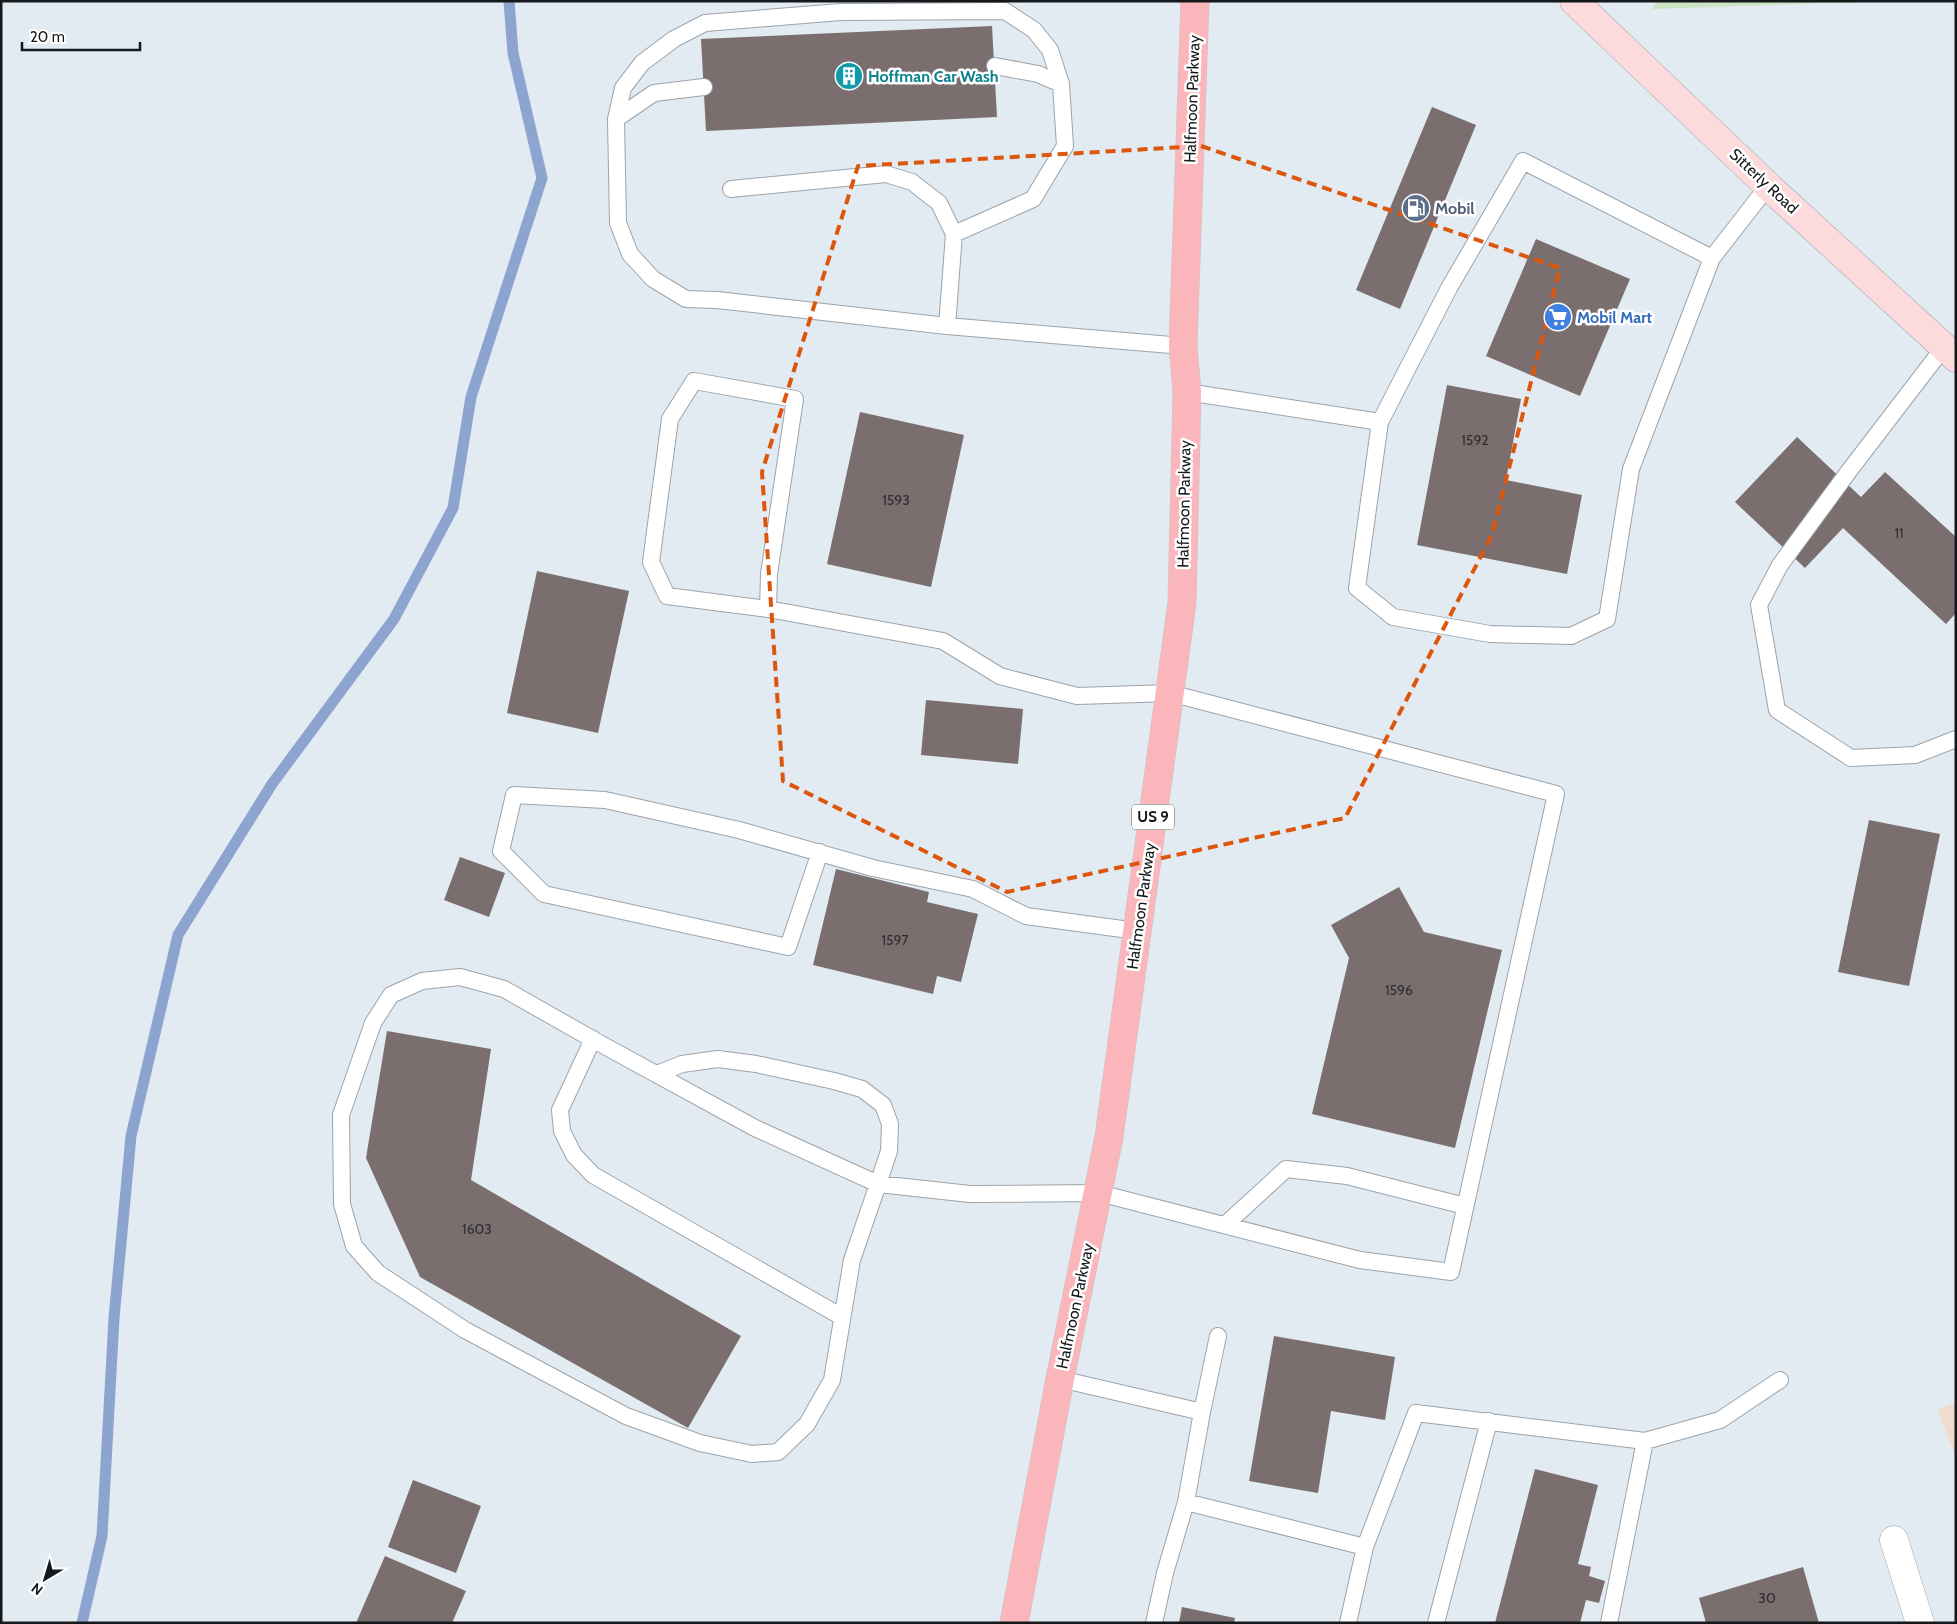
<svg xmlns="http://www.w3.org/2000/svg" width="1957" height="1624" font-family="Cabin,sans-serif">
  <style>
    .education { fill: #f1dace }
    .green { fill: #cde4c4 }
    .lines { fill: none; stroke-linecap: round; stroke-linejoin: round }
    .stream { stroke: #8ca4cf; stroke-width: 11 }
    .building { fill: #7a6f6e }
    .lane-casing { stroke: #9ca4ab; stroke-width: 18 }
    .street-casing { stroke: #9ca4ab; stroke-width: 29 }
    .secondary-casing { stroke: #9ca4ab; stroke-width: 29 }
    .primary-casing { stroke: #c7c8c8; stroke-width: 29 }
    .lane { stroke: #fff; stroke-width: 16 }
    .street { stroke: #fff; stroke-width: 28 }
    .secondary { stroke: #fddadc; stroke-width: 28 }
    .primary { stroke: #fab6ba; stroke-width: 28 }
    .marked { fill: none; stroke: #dd560d; stroke-width: 4; stroke-dasharray: 10 6; stroke-linejoin: round }
    .labels { text-anchor: middle; dominant-baseline: central; stroke-width: 5; stroke-linejoin: round; paint-order: stroke }
    .number-label { font-size: 14px; fill: #2e2e30 }
    .shield { fill: #fff; stroke: #5b5d5f; stroke-width: 1 }
    .shield-label { font-size: 15px; font-weight: bold; fill: #15181b }
    .culture-label { font-size: 16px; font-weight: bold; fill: #0d838f; stroke: #fff; text-anchor: start }
    .street-label { font-size: 16px; fill: #15181b; stroke: #fff }
    .service-label { font-size: 16px; font-weight: bold; fill: #4e5e75; stroke: #fff; text-anchor: start }
    .shop-label { font-size: 16px; font-weight: bold; fill: #366cbe; stroke: #fff; text-anchor: start }
  </style>
  <rect width="100%" height="100%" fill="#e2eaf2"/>
  <path class="education" d="M1956,1402v57l-18,-49z"/>
  <path class="green" d="M1657,1h233l-238,8z"/>
  <g class="lines">
    <path class="stream" d="M82,1623l20,-87 12,-218 17,-182 47,-201 94,-151 122,-165 59,-111 18,-111 71,-219 -29,-125 -4,-52"/>
  </g>
  <path class="building" d="M992,26l5,91 -291,14 -5,-92z
    M1432,107l44,18 -76,184 -44,-19z
    M1536,239l94,40 -50,117 -94,-40z
    M1447,385l74,14 -15,81 76,15 -15,79 -150,-29z
    M860,412l104,23 -33,152 -104,-23z
    M1797,437l64,60 24,-25 71,65v76l-10,11 -103,-96 -38,40 -70,-66z
    M537,571l92,20 -31,142 -91,-20z
    M926,700l97,9 -5,55 -97,-9z
    M1869,820l71,14 -31,152 -71,-14z
    M460,857l45,16 -16,44 -45,-17z
    M836,869l93,23 -2,10 51,12 -17,68 -24,-6 -4,18 -120,-29z
    M1399,887l25,45 78,18 -47,198 -143,-34 37,-156 -18,-33z
    M387,1031l104,18 -20,131 270,156 -53,92 -268,-151 -54,-119z
    M1274,1336l121,21 -10,63 -54,-9 -13,82 -69,-12z
    M1535,1469l63,16 -20,79 13,3 -2,9 16,5 -6,22 -13,-3 -6,23h-85z
    M413,1480l68,26 -25,67 -68,-26z
    M385,1556l81,35 -14,32h-96z
    M1803,1567l16,56h-113l-7,-25z
    M1182,1607l53,11 -1,5h-55z"/>
  <g class="lines">
    <defs>
      <path id="lane" d="M995,66l43,8 23,10
        M616,119l38,-26 50,-6
        M731,189l155,-15 26,8 27,21 15,31 -7,92
        M954,234l79,-35 32,-53 -4,-62 -11,-34 -16,-20 -29,-19 -165,1 -135,11 -31,16 -32,24 -19,25 -7,31 2,104 12,31 23,25 33,20 31,1 230,26 236,20
        M1944,347l-95,124 -69,94 -21,40 18,105 74,48 64,-3 41,-16
        M1187,392l193,30 -23,166 36,29 97,17 81,2 36,-17 24,-150 81,-211 56,-72
        M1380,422l69,-134 74,-127 189,97
        M820,852l-32,95 -244,-53 -43,-43 13,-56 91,5 134,30 134,38 100,21 53,27 111,15
        M593,1039l-33,71 2,21 12,24 19,20 249,142
        M657,1074l25,-10 36,-5 38,5 78,17 28,8 21,16 7,19 -1,27 -11,33 -26,76 -20,120 -25,44 -29,28 -26,2 -52,-11 -74,-27 -161,-86 -87,-57 -24,-27 -12,-42 -1,-89 32,-92 18,-28 31,-14 38,-4 44,12 97,55 154,84 123,56 92,10 129,-1 261,67 91,12 105,-478 -386,-101 -93,3 -77,-20 -57,-35 -175,-32 -101,-13 -16,-34 19,-143 24,-38 101,18 -26,175 -1,35
        M1225,1225l61,-56 61,7 118,30
        M1060,1379l142,33 -16,90 179,45 -17,76
        M1202,1412l16,-76
        M1365,1547l51,-134 229,28 75,-21 60,-40
        M1154,1623l11,-50 21,-71
        M1436,1623l53,-202
        M1609,1623l36,-182"/>
      <path id="street" d="M1894,1540l26,83"/>
      <path id="secondary" d="M1574,1l194,185 188,172"/>
      <path id="primary" d="M1014,1623l46,-244 49,-242 73,-534 5,-211 -4,-46 12,-345"/>
    </defs>
    <use href="#lane" class="lane-casing"/>
    <use href="#street" class="street-casing"/>
    <use href="#secondary" class="secondary-casing"/>
    <use href="#primary" class="primary-casing"/>
    <use href="#lane" class="lane"/>
    <use href="#street" class="street"/>
    <use href="#secondary" class="secondary"/>
    <use href="#primary" class="primary"/>
  </g>
  <path class="marked" d="M1201,146l359,122 -68,267 -147,283 -338,74 -224,-111 -21,-309 96,-306z"/>
  <defs>
    <symbol id="building-disc" viewBox="-11 -11 22 22"><circle r="9.5" fill="#0f9aa8" stroke="#fff"/><path d="M-4-6H4V6H1V3H-1V6H-4ZM-2.5-4.3h1.7v1.8h-1.7ZM.8-4.3h1.7v1.8H.8ZM-2.5-1h1.7V.8h-1.7ZM.8-1h1.7V.8H.8Z" fill="#fff"/></symbol>
    <symbol id="fuel-disc" viewBox="-11 -11 22 22"><circle r="9.5" fill="#5c6f8a" stroke="#fff"/><path d="M-5.5-6h7V0h2V4h1.3V-2.5L3-4.5l.8-.8L6-3V5H2.5V1h-1V6h-7ZM-4.2-4.7v3.2H.2V-4.7Z" fill="#fff"/></symbol>
    <symbol id="supermarket-disc" viewBox="-11 -11 22 22"><circle r="9.5" fill="#3f7fe0" stroke="#fff"/><path d="M-6-5.5h2.5l.6 2H6L4.5 2H-2.5L-4.4-4H-6ZM-1.5 3.2a1.3 1.3 0 1 0 .1 0ZM3 3.2a1.3 1.3 0 1 0 .1 0Z" fill="#fff"/></symbol>
  </defs>
  <g fill-rule="evenodd">
    <use href="#building-disc" x="833" y="60" width="32" height="32"/>
    <use href="#fuel-disc" x="1400" y="192" width="32" height="32"/>
    <use href="#supermarket-disc" x="1542" y="301" width="32" height="32"/>
  </g>
  <g class="labels">
    <g class="number-label">
      <text x="1475" y="440">1592</text>
      <text x="896" y="500">1593</text>
      <text x="1899" y="533">11</text>
      <text x="895" y="940">1597</text>
      <text x="1399" y="990">1596</text>
      <text x="477" y="1229">1603</text>
      <text x="1767" y="1598">30</text>
    </g>
    <rect class="shield" x="1132" y="804.5" width="42" height="25" rx="4"/>
    <g class="shield-label">
      <text x="1153" y="817">US 9</text>
    </g>
    <g class="culture-label">
      <text x="868" y="76">Hoffman Car Wash</text>
    </g>
    <g class="street-label">
      <text transform="translate(1192 99) rotate(-88)">Halfmoon Parkway</text>
      <text transform="translate(1764 181) rotate(43)">Sitterly Road</text>
      <text transform="translate(1184 504) rotate(-89)">Halfmoon Parkway</text>
      <text transform="translate(1141 906) rotate(-82)">Halfmoon Parkway</text>
      <text transform="translate(1075 1306) rotate(-78)">Halfmoon Parkway</text>
    </g>
    <g class="service-label">
      <text x="1435" y="208">Mobil</text>
    </g>
    <g class="shop-label">
      <text x="1577" y="317">Mobil Mart</text>
    </g>
  </g>
  <rect width="1957" height="1624" fill="none" stroke="#15181b" stroke-width="5"/>
  <g transform="translate(45 1579) rotate(218)" stroke="#ffffff" stroke-width="4" paint-order="stroke">
  <path d="M0-4L9 19L0 12L-9 19Z" fill="#15181b"/>
  <text y="-8" font-size="14" font-weight="bold" text-anchor="middle" fill="#15181b">N</text>
  </g>
  <path d="M22 42v8h118v-8" fill="none" stroke="#15181b" stroke-width="2.5"/>
  <text x="30" y="42" font-size="15" fill="#15181b" stroke="#ffffff" stroke-width="4" paint-order="stroke">20 m</text>
</svg>
